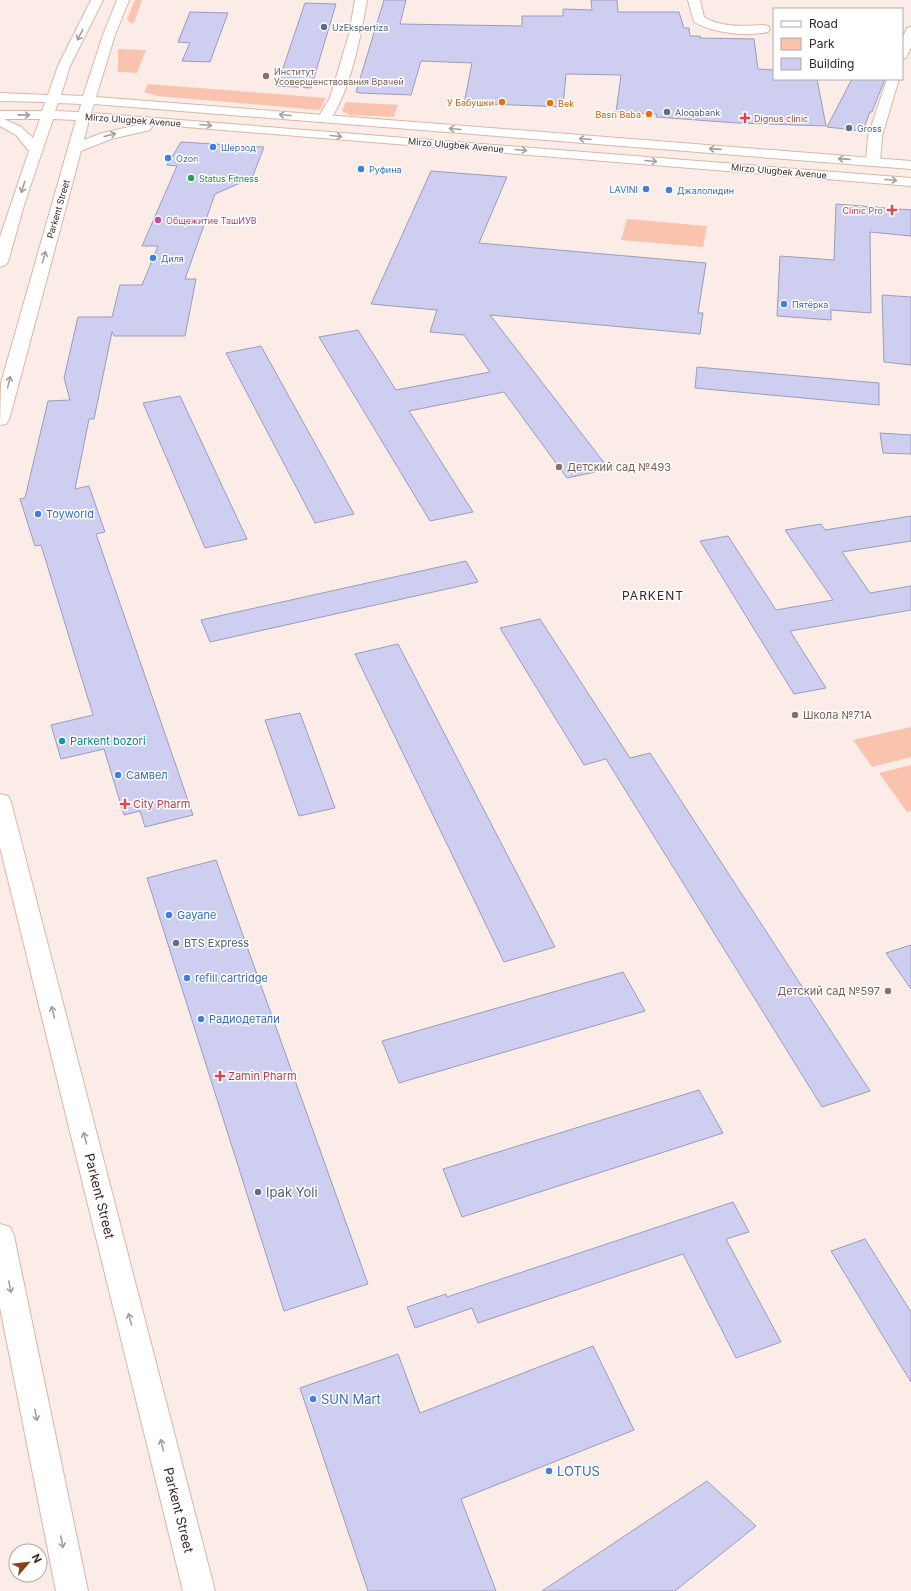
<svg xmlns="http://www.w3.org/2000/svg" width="911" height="1591" font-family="Inter,sans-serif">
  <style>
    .green { fill: #f9c3ae }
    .building { fill: #cdcef0; stroke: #9b9cbc }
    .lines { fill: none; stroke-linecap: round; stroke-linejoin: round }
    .minor-casing { stroke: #dab6a8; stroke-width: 2 }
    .primary-casing { stroke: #dab6a8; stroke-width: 2 }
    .minor { fill: #fff; fill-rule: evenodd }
    .primary { fill: #fff; fill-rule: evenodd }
    .oneway { stroke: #a49e9c }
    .service-dot { fill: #5c6f8a; stroke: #fff; stroke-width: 1.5 }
    .education-dot { fill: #8d6e63; stroke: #fff; stroke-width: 1.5 }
    .food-dot { fill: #e8710a; stroke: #fff; stroke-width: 1.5 }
    .health-dot { fill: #e0444e; stroke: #fff; stroke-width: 1.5 }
    .shop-dot { fill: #3f7fe0; stroke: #fff; stroke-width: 1.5 }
    .leisure-dot { fill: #2e9e5b; stroke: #fff; stroke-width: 1.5 }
    .hotel-dot { fill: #d1479c; stroke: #fff; stroke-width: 1.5 }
    .culture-dot { fill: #0f9aa8; stroke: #fff; stroke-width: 1.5 }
    .labels { text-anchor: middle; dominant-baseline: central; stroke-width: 3; stroke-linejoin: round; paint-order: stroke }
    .far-service-label { font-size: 9px; fill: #4e5e75; stroke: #fff; text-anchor: start }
    .far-education-label { font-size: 9px; fill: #785e54; stroke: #fff; text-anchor: start }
    .far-food-label { font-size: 9px; fill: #c56008; stroke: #fff; text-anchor: end }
    .far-health-label { font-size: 9px; fill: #be3a42; stroke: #fff; text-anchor: start }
    .far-street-label { font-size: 9px; fill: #352722; stroke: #fff }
    .far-shop-label { font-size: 9px; fill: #366cbe; stroke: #fff; text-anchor: start }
    .far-leisure-label { font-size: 9px; fill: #27864d; stroke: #fff; text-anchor: start }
    .far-hotel-label { font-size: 9px; fill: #b23c85; stroke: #fff; text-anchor: start }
    .education-label { font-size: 11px; fill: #785e54; stroke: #fff; text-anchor: start }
    .shop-label { font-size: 11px; fill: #366cbe; stroke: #fff; text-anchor: start }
    .culture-label { font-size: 11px; fill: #0d838f; stroke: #fff; text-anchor: start }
    .health-label { font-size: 11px; fill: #be3a42; stroke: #fff; text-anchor: start }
    .service-label { font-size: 11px; fill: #4e5e75; stroke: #fff; text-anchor: start }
    .neighbourhood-label { font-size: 12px; letter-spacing: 1px; fill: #352722; stroke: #fff }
    .near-service-label { font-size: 13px; fill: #4e5e75; stroke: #fff; text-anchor: start }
    .near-street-label { font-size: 13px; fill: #352722; stroke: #fff }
    .near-shop-label { font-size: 13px; fill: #366cbe; stroke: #fff; text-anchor: start }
  </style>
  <rect width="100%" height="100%" fill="#fcece7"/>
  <path class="green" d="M135,0h7l-8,23h-4l-3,-4z
    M118,49l28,1 -9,23 -19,-1z
    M148,84l178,14 -6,12 -163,-14 -13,-4z
    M346,102l52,3 -4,12 -44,-2 -8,-4z
    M627,219l80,7 -4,21 -82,-7z
    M911,727v30l-39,10 -19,-27z
    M911,765v46l-4,1 -28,-39z"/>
  <path class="building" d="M384,0h22l-6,24 122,2v-10h41v-7l29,1 -1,-10h26l1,12h61l5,16h5l1,8h10v2l54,1 4,30 16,1v9h43l9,47 -89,-3 -81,-6 1,-3 -41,-2 5,-37 -55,-1 -3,33 -99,-4 8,-40 -51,-2 -10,34 -51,-2 -4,-1z
    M305,3l31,1 -25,84 -34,-2z
    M190,12l38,1 -18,49 -28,-1 8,-18 -12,-1z
    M852,79h33l-13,33h-2l-7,19 -36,-4z
    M181,142l83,5 -12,31 -37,16 -30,85h11l-11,57h-71l-2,-4 -18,87h-5l-14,70 14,-3 16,46 -9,2 97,281 -48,12 -5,-16 -16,4 -20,-66 -43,10 -10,-34 42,-10 -52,-170 -6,1 -15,-47 5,-1 23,-97 22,-1 -6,-22 14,-61h34l8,-32h22l16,-39h-16l35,-80 -10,-1z
    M431,171l76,6 -28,66 227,20 -8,50h5l-3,21 -210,-19 119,154 -42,9 -63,-86 -95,19 64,101 -43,9 -111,-184 39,-7 38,60 94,-18 -26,-37 -34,-3 7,-22 -66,-6z
    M836,204l75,6v26l-41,-4 1,81 -40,-3v10l-54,-4 3,-60 54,4z
    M882,295l29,2v68l-27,-3z
    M261,346l93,168 -39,9 -89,-170z
    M697,367l182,16v22l-184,-17z
    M180,396l67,143 -42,9 -62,-145z
    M880,433l31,2v19l-28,-1z
    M911,516v25l-69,11 28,41 41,-7v24l-121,21 36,57 -32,6 -94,-153 28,-5 48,74 57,-10 -48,-70 36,-6 4,6z
    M466,561l12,21 -268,60 -9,-22z
    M540,619l90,139 20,-5 220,338 -48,16 -216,-348 -22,6 -84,-137z
    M398,644l157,303 -51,15 -149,-308z
    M300,713l35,95 -36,8 -34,-96z
    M216,860l152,424 -84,27 -137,-433z
    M911,945v44l-25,-36z
    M623,972l22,39 -246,72 -17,-42z
    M699,1090l24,43 -261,84 -19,-48z
    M733,1202l16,30 -23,7 55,103 -45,16 -53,-104 -205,69 -6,-15 -57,20 -8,-21 39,-13 1,3z
    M865,1239l46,73v70l-80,-131z
    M593,1346l41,84 -173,69 35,92h-128l-68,-203 98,-34 22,59z
    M707,1481l49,45 -81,65h-133z"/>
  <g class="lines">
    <defs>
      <path id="minor" d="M355,0h12c-7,39 -16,89 -38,122h-10l-2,-3 13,-21 19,-64z
        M688,0h12l4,17c18,11 39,9 60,8l4,1 2,3 -2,3c-22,5 -55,1 -74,-10z
        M911,27v20l-5,11 -4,1v-20l5,-11z
        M887,79h12l-17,57 -2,26 -2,3 -5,1 -5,-1 -2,-3 2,-26z"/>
      <path id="primary" d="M91,0h12l-33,66 -9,29 22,1 20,-61 14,-35h12l-14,35 -19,62 815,64v8l-817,-65 -3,9 820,65v8l-761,-62 2,3 -2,3 -39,9 -30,12 -72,269 -3,4 -6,1 1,-42 75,-263 -23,-1 -29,86 -16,57 -3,3 -5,2v-30l29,-86 -13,-16 -16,-9v-15h42l3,-9 -45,-1v-8l48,2 10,-29zM58,103l23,1 -2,8 -24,-1zM4,119h36l-7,19 -12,-11zM89,120l53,4 -40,9 -18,7z
        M0,794l8,2 3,6 204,789h-32l-183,-744z
        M0,1224l10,3 4,9 74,355h-32l-56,-284z"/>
    </defs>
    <use href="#minor" class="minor-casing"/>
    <use href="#primary" class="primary-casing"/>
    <use href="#minor" class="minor"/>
    <use href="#primary" class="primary"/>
  </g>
  <defs><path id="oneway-shaft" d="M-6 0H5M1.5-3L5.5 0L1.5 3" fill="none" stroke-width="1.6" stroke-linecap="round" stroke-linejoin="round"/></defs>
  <g class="oneway">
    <use href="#oneway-shaft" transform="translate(80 35) rotate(117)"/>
    <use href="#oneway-shaft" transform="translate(24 115) rotate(1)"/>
    <use href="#oneway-shaft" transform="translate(285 115) rotate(-175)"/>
    <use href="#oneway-shaft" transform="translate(206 125) rotate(5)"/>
    <use href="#oneway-shaft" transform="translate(455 129) rotate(-175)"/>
    <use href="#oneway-shaft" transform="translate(110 135) rotate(-15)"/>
    <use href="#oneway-shaft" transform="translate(336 136) rotate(5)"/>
    <use href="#oneway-shaft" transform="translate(585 139) rotate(-175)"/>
    <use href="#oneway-shaft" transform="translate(715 149) rotate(-176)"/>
    <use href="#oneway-shaft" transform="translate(521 150) rotate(5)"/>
    <use href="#oneway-shaft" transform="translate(844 159) rotate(-176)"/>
    <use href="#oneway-shaft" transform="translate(651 161) rotate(5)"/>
    <use href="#oneway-shaft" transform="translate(891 180) rotate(5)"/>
    <use href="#oneway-shaft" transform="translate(23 187) rotate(108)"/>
    <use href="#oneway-shaft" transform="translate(44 257) rotate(-74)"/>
    <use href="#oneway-shaft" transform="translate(9 382) rotate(-76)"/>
    <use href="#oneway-shaft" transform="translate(53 1012) rotate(-104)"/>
    <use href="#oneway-shaft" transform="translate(85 1138) rotate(-104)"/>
    <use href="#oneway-shaft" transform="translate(10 1287) rotate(79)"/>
    <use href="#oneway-shaft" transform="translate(130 1319) rotate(-104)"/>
    <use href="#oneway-shaft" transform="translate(36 1415) rotate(79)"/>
    <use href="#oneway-shaft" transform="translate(162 1445) rotate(-104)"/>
    <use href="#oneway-shaft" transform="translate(62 1542) rotate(79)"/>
  </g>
  <g class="service-dot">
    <circle cx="324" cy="27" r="4"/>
    <circle cx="667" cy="112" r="4"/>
    <circle cx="849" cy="128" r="4"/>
    <circle cx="176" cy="943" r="4"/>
    <circle cx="258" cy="1192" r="4"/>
  </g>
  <g class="education-dot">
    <circle cx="266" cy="76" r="4"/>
    <circle cx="559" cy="467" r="4"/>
    <circle cx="795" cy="715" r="4"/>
    <circle cx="888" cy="991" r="4"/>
  </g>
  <g class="food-dot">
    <circle cx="502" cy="102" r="4"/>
    <circle cx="550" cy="103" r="4"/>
    <circle cx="649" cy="114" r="4"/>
  </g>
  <g class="health-dot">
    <path d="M743 112h4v4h4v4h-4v4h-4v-4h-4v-4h4z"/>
    <path d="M890 204h4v4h4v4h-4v4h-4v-4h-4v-4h4z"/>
    <path d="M123 798h4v4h4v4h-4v4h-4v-4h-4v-4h4z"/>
    <path d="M218 1070h4v4h4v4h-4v4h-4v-4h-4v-4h4z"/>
  </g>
  <g class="shop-dot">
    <circle cx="213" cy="147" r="4"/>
    <circle cx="168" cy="158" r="4"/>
    <circle cx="361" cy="169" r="4"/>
    <circle cx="646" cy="189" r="4"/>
    <circle cx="669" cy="190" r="4"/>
    <circle cx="153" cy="258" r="4"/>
    <circle cx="784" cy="304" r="4"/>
    <circle cx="38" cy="514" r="4"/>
    <circle cx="118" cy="775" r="4"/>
    <circle cx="169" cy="915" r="4"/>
    <circle cx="187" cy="978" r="4"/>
    <circle cx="201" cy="1019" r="4"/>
    <circle cx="313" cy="1399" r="4"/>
    <circle cx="549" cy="1471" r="4"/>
  </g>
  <circle class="leisure-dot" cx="191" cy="178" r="4"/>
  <circle class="hotel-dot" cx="158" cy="220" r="4"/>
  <circle class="culture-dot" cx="62" cy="741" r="4"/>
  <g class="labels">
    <g class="far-service-label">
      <text x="332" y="27">UzEkspertiza</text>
      <text x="675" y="112">Aloqabank</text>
      <text x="857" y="128">Gross</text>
    </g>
    <g class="far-education-label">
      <text x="274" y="71">Институт<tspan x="274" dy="10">Усовершенствования Врачей</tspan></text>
    </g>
    <g class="far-food-label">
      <text x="494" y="102">У Бабушки</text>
      <text x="558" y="103" text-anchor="start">Bek</text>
      <text x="641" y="114">Basri Baba</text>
    </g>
    <g class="far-health-label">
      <text x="754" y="118">Dignus clinic</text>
      <text x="883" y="210" text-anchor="end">Clinic Pro</text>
    </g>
    <g class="far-street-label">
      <text transform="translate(133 120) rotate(4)">Mirzo Ulugbek Avenue</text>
      <text transform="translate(456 145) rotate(5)">Mirzo Ulugbek Avenue</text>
      <text transform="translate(779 171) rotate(5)">Mirzo Ulugbek Avenue</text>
      <text transform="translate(58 209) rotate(-74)">Parkent Street</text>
    </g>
    <g class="far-shop-label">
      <text x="221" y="147">Шерзод</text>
      <text x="176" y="158">Ozon</text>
      <text x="369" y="169">Руфина</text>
      <text x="638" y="189" text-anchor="end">LAVINI</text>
      <text x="677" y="190">Джалолидин</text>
      <text x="161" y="258">Диля</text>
      <text x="792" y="304">Пятёрка</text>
    </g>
    <g class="far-leisure-label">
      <text x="199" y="178">Status Fitness</text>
    </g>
    <g class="far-hotel-label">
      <text x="166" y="220">Общежитие ТашИУВ</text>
    </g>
    <g class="education-label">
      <text x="567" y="467">Детский сад №493</text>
      <text x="803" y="715">Школа №71А</text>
      <text x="880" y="991" text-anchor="end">Детский сад №597</text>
    </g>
    <g class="shop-label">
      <text x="46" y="514">Toyworld</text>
      <text x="126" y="775">Самвел</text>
      <text x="177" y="915">Gayane</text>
      <text x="195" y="978">refill cartridge</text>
      <text x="209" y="1019">Радиодетали</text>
    </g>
    <g class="culture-label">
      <text x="70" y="741">Parkent bozori</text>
    </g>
    <g class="health-label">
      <text x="133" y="804">City Pharm</text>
      <text x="228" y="1076">Zamin Pharm</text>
    </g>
    <g class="service-label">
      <text x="184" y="943">BTS Express</text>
    </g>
    <g class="neighbourhood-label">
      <text x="653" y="595">PARKENT</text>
    </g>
    <g class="near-service-label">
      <text x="266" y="1192">Ipak Yoli</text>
    </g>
    <g class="near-street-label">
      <text transform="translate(100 1196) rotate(76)">Parkent Street</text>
      <text transform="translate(179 1510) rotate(76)">Parkent Street</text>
    </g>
    <g class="near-shop-label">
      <text x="321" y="1399">SUN Mart</text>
      <text x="557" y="1471">LOTUS</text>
    </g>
  </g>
  <rect x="773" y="8" width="130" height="72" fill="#ffffff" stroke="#aea9a7"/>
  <rect x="781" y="21" width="20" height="6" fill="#ffffff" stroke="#aea9a7"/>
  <text x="809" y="28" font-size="12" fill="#352722">Road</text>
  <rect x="781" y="38" width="20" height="12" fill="#f9c3ae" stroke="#aea9a7"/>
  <text x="809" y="48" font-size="12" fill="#352722">Park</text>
  <rect x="781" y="58" width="20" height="12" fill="#cdcef0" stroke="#aea9a7"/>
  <text x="809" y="68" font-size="12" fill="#352722">Building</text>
  <g transform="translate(28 1563) rotate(62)"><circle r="19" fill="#ffffff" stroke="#aea9a7"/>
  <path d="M0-3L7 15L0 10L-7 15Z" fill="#874319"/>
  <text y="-6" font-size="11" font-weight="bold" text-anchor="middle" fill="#352722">N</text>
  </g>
</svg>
